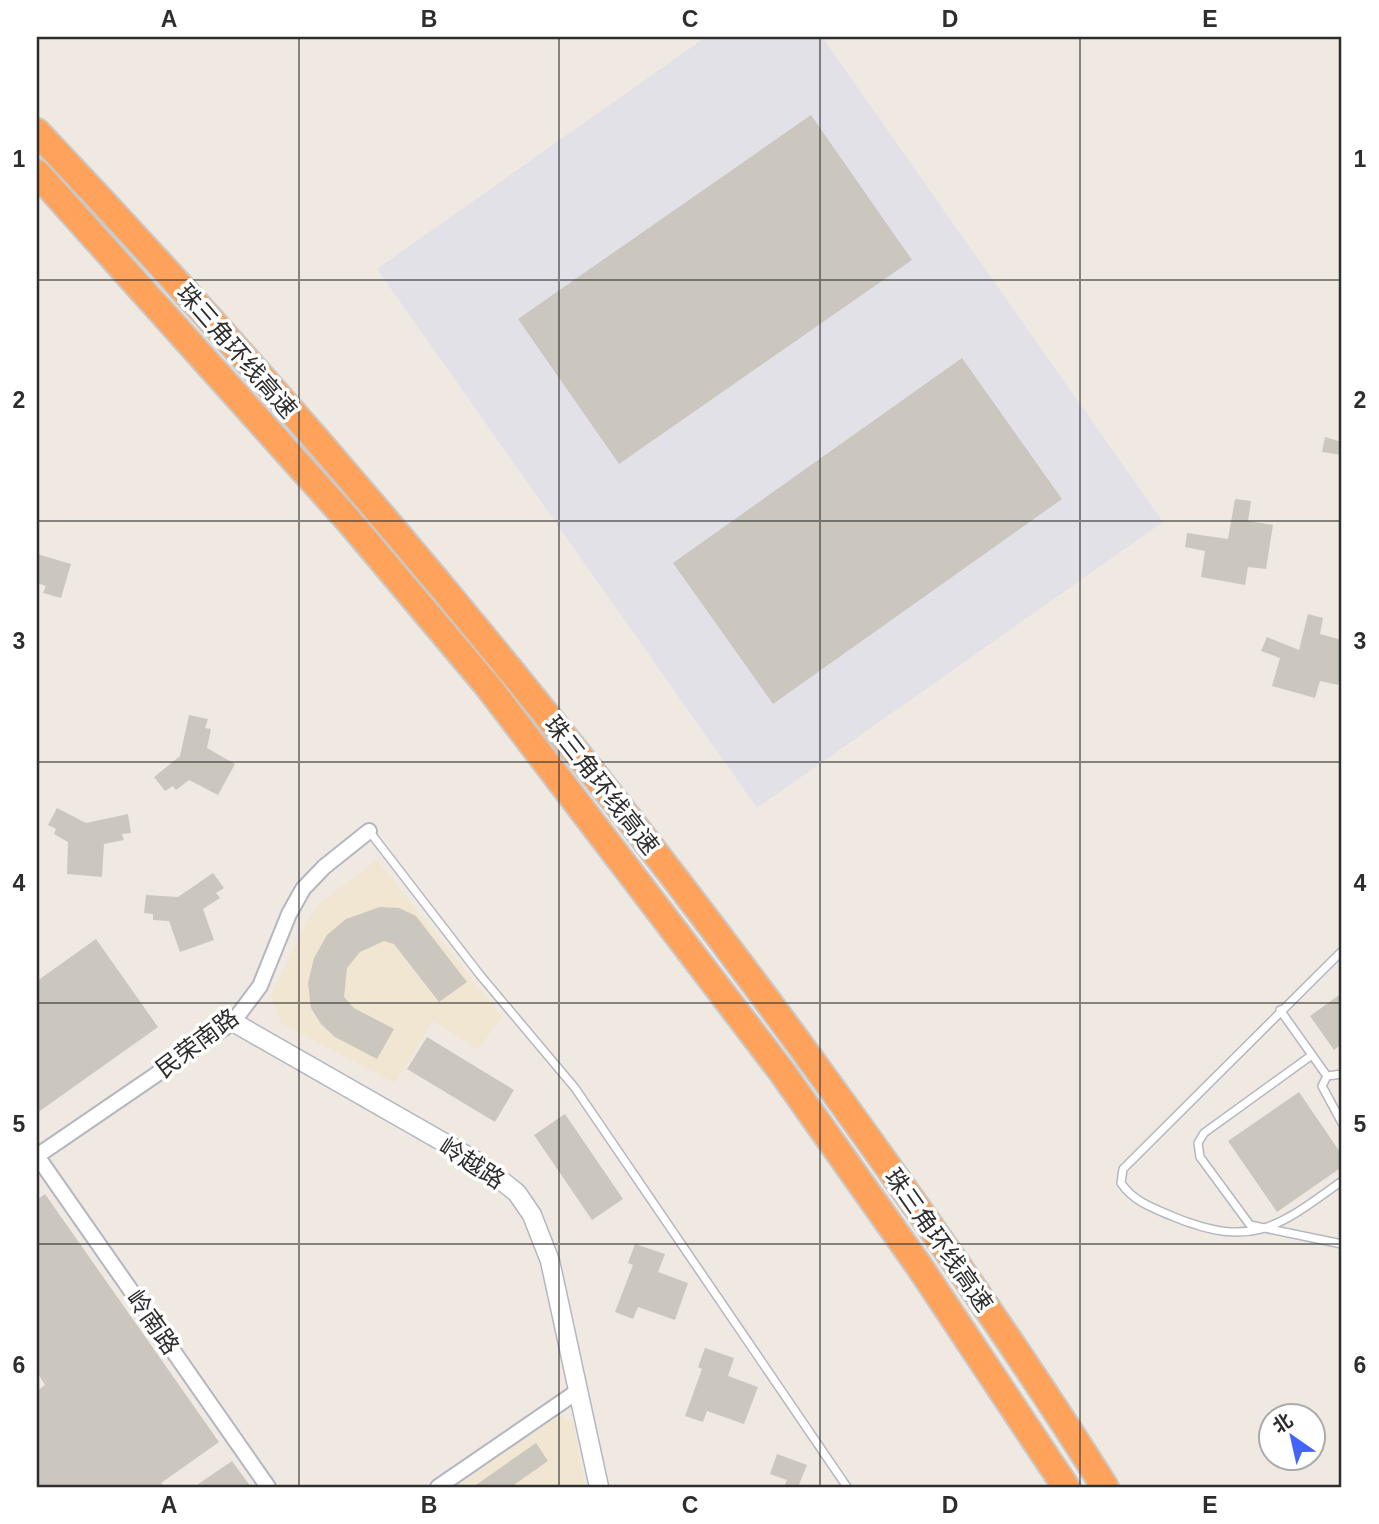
<svg xmlns="http://www.w3.org/2000/svg" width="1379" height="1524" font-family="Helvetica,'Noto Sans SC',sans-serif">
  <style>
    .industrial { fill: #e3e1e8 }
    .education { fill: #f0e6d1 }
    .building { fill: #cbc7bf }
    .lines { fill: none; stroke-linecap: round; stroke-linejoin: round }
    .service-casing { stroke: #b4b7c1; stroke-width: 10 }
    .minor-casing { stroke: #b4b7c1; stroke-width: 18 }
    .tertiary-casing { stroke: #b4b7c1; stroke-width: 21 }
    .motorway-casing { stroke: #c9c9c9; stroke-width: 30 }
    .service { stroke: #fff; stroke-width: 7 }
    .minor { stroke: #fff; stroke-width: 14 }
    .tertiary { stroke: #fff; stroke-width: 18 }
    .motorway { stroke: #ffa35c; stroke-width: 26 }
    .grid { fill: none; stroke: #2e2e2e; stroke-width: 2; stroke-opacity: 0.55 }
    .labels { text-anchor: middle; dominant-baseline: central; stroke-width: 7; stroke-linejoin: round; paint-order: stroke }
    .street-label { font-size: 24px; fill: #2e2e2e; stroke: #fff }
    .neatline { fill: none; stroke: #2e2e2e; stroke-width: 2.5 }
    .grid-label { font-size: 23px; text-anchor: middle; font-weight: bold; fill: #2e2e2e }
  </style>
  <rect width="100%" height="100%" fill="#efe9e1"/>
  <path class="industrial" d="M706,37h116l341,485 -406,286 -380,-539z"/>
  <path class="education" d="M377,860l125,157 -24,32 -45,-28 -38,62 -114,-60 -10,-27 40,-81 9,-12z
    M558,1415l15,7 12,65h-130z"/>
  <path class="building" d="M811,115l101,145 -293,204 -101,-145z
    M962,358l100,141 -289,205 -100,-141z
    M1325,437l17,5v13l-20,-3z
    M1235,499l16,2 -3,20 25,4 -7,44 -18,-2 -3,18 -44,-8 4,-26 -20,-4 2,-14 41,6z
    M37,554l34,10 -10,34 -18,-5 3,-7 -9,-3z
    M1308,614l15,4 -3,16 22,6v29l-4,16 -18,-4 -5,17 -43,-12 8,-28 -19,-7 6,-14 32,13z
    M189,715l19,4 -3,9 6,1 -4,19 28,16 -17,31 -29,-15 -13,10 -3,-4 -8,5 -11,-14 26,-21z
    M57,808l29,15 42,-9 3,19 -9,1 2,6 -20,4 -2,33 -35,-3 1,-32 -14,-8 2,-5 -8,-4z
    M213,873l11,15 -8,5 4,5 -17,11 11,31 -34,12 -11,-31 -16,-1v-6l-9,-1 2,-18 32,2z
    M380,907l19,1 17,8 51,66 -28,20 -45,-58 -10,-3 -24,11 -13,16 -3,29 10,11 40,21 -17,30 -42,-22 -14,-13 -10,-16 -3,-25 6,-25 13,-23 19,-16z
    M96,939l62,88 -121,86v-132z
    M1342,993v51l-8,6 -24,-34z
    M427,1037l87,53 -19,32 -88,-53z
    M1299,1092l43,63v12l-65,45 -49,-71z
    M565,1114l58,85 -31,21 -58,-85z
    M45,1194l174,248 -58,41 4,4h-128v-96l8,-6 -8,-13v-172z
    M635,1244l30,10 -7,18 30,11 -13,37 -37,-13 -5,12 -18,-7 18,-47 -5,-2z
    M705,1348l29,10 -6,18 30,11 -14,37 -37,-13 -4,11 -18,-6 17,-47 -4,-2z
    M536,1443l12,18 -37,26h-38z
    M777,1454l30,11 -9,22h-14l3,-7 -17,-6z
    M232,1461l19,26h-57z"/>
  <g class="lines">
    <defs>
      <path id="service" d="M369,831l111,144 95,113 272,399
        M1342,951l-219,218 -2,14c13,19 32,25 53,34 79,32 104,10 168,-36
        M1280,1010l47,66
        M1312,1055l-108,78 -6,10 2,14 50,68 92,19
        M1342,1074l-15,2 -5,10 20,37"/>
      <path id="minor" d="M37,1156l196,-134 27,-36 29,-72 14,-25 21,-22 45,-36
        M37,1156l231,331
        M438,1487l140,-96"/>
      <path id="tertiary" d="M233,1022l245,140 39,31 15,22 18,46 49,226"/>
      <path id="motorway" d="M37,132c285,300 550,619 793,954 95,131 189,264 275,401
        M37,173l312,348 138,164 295,387 137,194 147,221"/>
    </defs>
    <use href="#service" class="service-casing"/>
    <use href="#minor" class="minor-casing"/>
    <use href="#tertiary" class="tertiary-casing"/>
    <use href="#motorway" class="motorway-casing"/>
    <use href="#service" class="service"/>
    <use href="#minor" class="minor"/>
    <use href="#tertiary" class="tertiary"/>
    <use href="#motorway" class="motorway"/>
  </g>
  <path class="grid" d="M299,37v1450M559,37v1450M820,37v1450M1080,37v1450M37,280h1305M37,521h1305M37,762h1305M37,1003h1305M37,1244h1305"/>
  <g class="labels">
    <g class="street-label">
      <text transform="translate(237 351) rotate(49)">珠三角环线高速</text>
      <text transform="translate(602 785) rotate(52)">珠三角环线高速</text>
      <text transform="translate(197 1043) rotate(-37)">民荣南路</text>
      <text transform="translate(472 1163) rotate(33)">岭越路</text>
      <text transform="translate(939 1240) rotate(55)">珠三角环线高速</text>
      <text transform="translate(153 1322) rotate(55)">岭南路</text>
    </g>
  </g>
  <rect width="1379" height="1524" fill="none" stroke="#ffffff" stroke-width="77"/>
  <g transform="translate(1292 1437) rotate(326)"><circle r="33" fill="#ffffff" stroke="#ababab" stroke-width="2"/>
  <path d="M0-5L12 26L0 18L-12 26Z" fill="#4264fb"/>
  <text y="-10" font-size="19" font-weight="bold" text-anchor="middle" fill="#2e2e2e">北</text>
  </g>
  <rect x="38" y="38" width="1302" height="1448" class="neatline"/>
  <g class="grid-label">
    <text x="169" y="27">A</text>
    <text x="429" y="27">B</text>
    <text x="690" y="27">C</text>
    <text x="950" y="27">D</text>
    <text x="1210" y="27">E</text>
    <text x="19" y="167">1</text>
    <text x="1360" y="167">1</text>
    <text x="19" y="408">2</text>
    <text x="1360" y="408">2</text>
    <text x="19" y="649">3</text>
    <text x="1360" y="649">3</text>
    <text x="19" y="891">4</text>
    <text x="1360" y="891">4</text>
    <text x="19" y="1132">5</text>
    <text x="1360" y="1132">5</text>
    <text x="19" y="1373">6</text>
    <text x="1360" y="1373">6</text>
    <text x="169" y="1513">A</text>
    <text x="429" y="1513">B</text>
    <text x="690" y="1513">C</text>
    <text x="950" y="1513">D</text>
    <text x="1210" y="1513">E</text>
  </g>
</svg>
